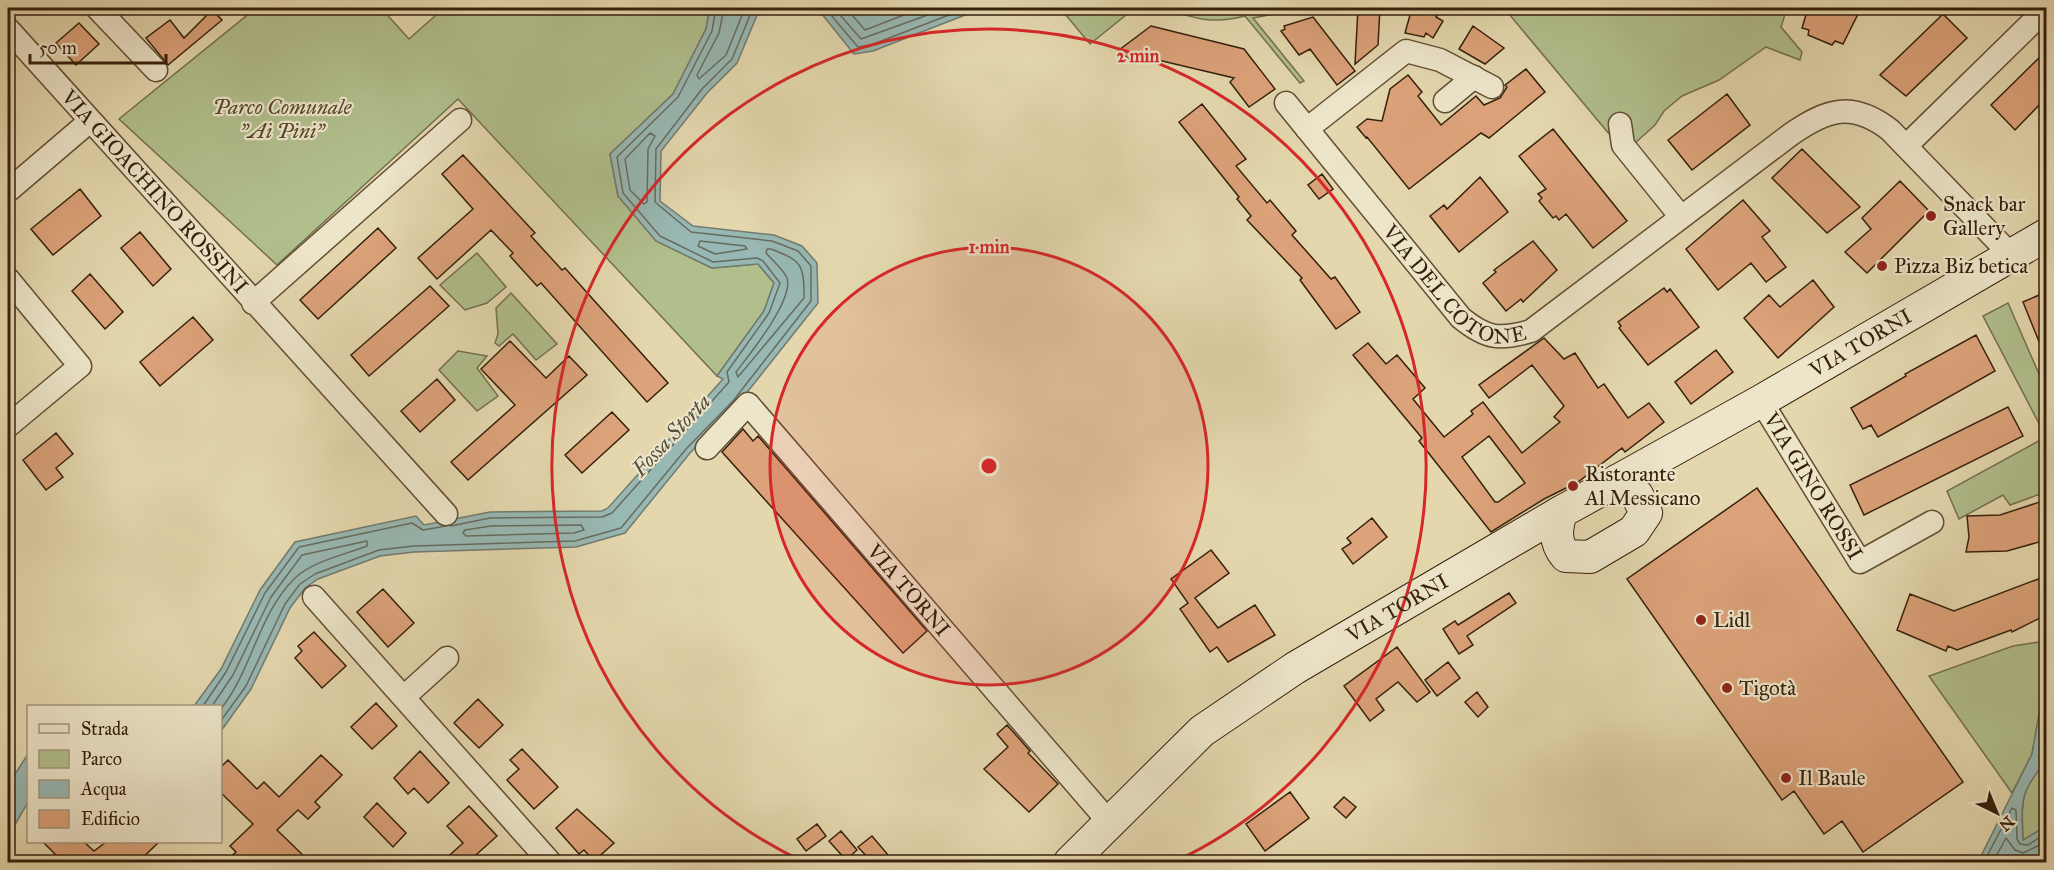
<svg xmlns="http://www.w3.org/2000/svg" width="2054" height="870" font-family="'IM FELL Great Primer',serif">
  <style>
    .green { fill: #b1bf8d; stroke: #74704c; stroke-width: 1.5 }
    .water { fill: #98b8b3; stroke: #717b70; stroke-width: 1.5 }
    .lines { fill: none; stroke-linecap: round; stroke-linejoin: round }
    .shore { stroke: #676c60; stroke-width: 1.5 }
    .building { fill: #dca279; stroke: #36200c; stroke-width: 1.5; fill-rule: evenodd }
    .minor-casing { stroke: #624e34; stroke-width: 25 }
    .secondary-casing { stroke: #36200c; stroke-width: 34 }
    .minor { stroke: #ede5ca; stroke-width: 22 }
    .secondary { stroke: #ede5ca; stroke-width: 32 }
    .ring { fill: none; stroke: #d62828; stroke-width: 3 }
    .poi-dot { fill: #8f2418; stroke: #ede5ca; stroke-width: 2 }
    .labels { text-anchor: middle; dominant-baseline: central; stroke-width: 4.5; stroke-linejoin: round; paint-order: stroke }
    .park-label { font-size: 21px; font-style: italic; fill: #55482c; stroke: #ede5ca }
    .street-label { font-size: 21px; fill: #36200c; stroke: #ede5ca }
    .poi-label { font-size: 21px; fill: #36200c; stroke: #ede5ca; text-anchor: start }
    .water-label { font-size: 22px; font-style: italic; fill: #534e3e; stroke: #ede5ca }
    .centre { fill: #d62828; stroke: #ede5ca; stroke-width: 3 }
    .ring-label { font-size: 18px; text-anchor: middle; font-weight: bold; fill: #d62828; stroke: #ede5ca; stroke-width: 4.5; stroke-linejoin: round; paint-order: stroke }
  </style>
  <rect width="100%" height="100%" fill="#e4d7ae"/>
  <filter id="stains"><feTurbulence type="fractalNoise" baseFrequency=".00333" numOctaves="4"/><feColorMatrix values="0 0 0 0 .2 0 0 0 0 .09 0 0 0 0 .02 0 0 0 .5 -.17"/></filter>
  <radialGradient id="worn" r=".72"><stop offset=".6" stop-color="#630" stop-opacity="0"/><stop offset="1" stop-color="#630" stop-opacity=".3"/></radialGradient>
  <path class="green" d="M256,8h125l28,31 35,-31h266l-4,21 -33,65 -63,60 8,42 38,45 56,27 46,-4 16,19 -10,28 -47,65 -259,-277 -181,166 -158,-146z
    M1060,8h96l-25,3 -41,33z
    M1162,8h144l-53,10 51,63 -4,2 -55,-67c-33,9 -51,2 -83,-8z
    M1504,8h283l-6,19 21,25 -2,8 -34,-13 -47,33 -37,16 -18,15 -9,14 -21,19 -19,-3z
    M477,253l29,34 -19,16 -22,7 -25,-25z
    M511,293l46,51 -21,16 -23,-26 -14,12 -4,-3 3,-9 -2,-26z
    M2008,303l38,87v102l-36,13 -7,-10 -44,24 -12,-28 99,-54 -63,-121z
    M458,351l29,5 -10,12 21,28 -21,15 -38,-41z
    M2046,641v55l-6,13 -8,45 -20,39 -83,-117 84,-30z
    M2046,761v65l-23,15c-1,-41 -4,-48 23,-80z"/>
  <path class="water" d="M710,8h50l-23,55 -30,30 -46,58 -1,50 33,25 81,9 28,11 15,17 1,40 -81,102 -47,48 -65,80 -49,14 -162,5 -34,4 -62,23 -13,9 -15,20 -39,81 -30,42 -1,-25h-26l27,-37 39,-79 35,-48 121,-26 8,9 66,-13 112,-1 6,-3 115,-129 -6,-3 47,-65 10,-28 -16,-19 -46,4 -56,-27 -38,-45 -8,-42 63,-60 33,-65z
    M817,8h166l-110,43 -19,3z
    M2046,696v65c-26,31 -25,39 -23,79l23,-14v36h-68l54,-108 8,-45z
    M28,754v48l-20,35v-52z"/>
  <g class="lines">
    <path class="shore" d="M724,8l-5,25 -22,42 2,4 27,-24 19,-47
      M825,8l33,39 13,-2 96,-37
      M834,8l27,31 86,-31
      M846,8l19,22 57,-22
      M650,133l5,3 -7,13 -1,53 -3,2 -14,-14 -5,-31z
      M700,241l45,5 2,3 -32,5 -17,-8z
      M771,249c31,12 33,15 33,49l-66,79 -2,-5c13,-17 58,-72 51,-94 -4,-9 -15,-18 -21,-25l1,-4z
      M581,525l3,5 -10,3 -108,3 -3,-3 2,-3 26,-4z
      M451,526l39,-8 112,-1 10,-4 117,-131 -2,-10 42,-59 11,-30 -17,-22 -6,-3 -44,4 -53,-26 -37,-43 -6,-36 61,-60 34,-66 4,-23
      M203,706l23,-34 39,-79 34,-46 113,-24 11,7 23,-4
      M212,706l21,-31 38,-78 31,-42 65,-14v5c-23,9 -54,15 -72,32 -37,36 -43,93 -75,132
      M220,722l26,-36 39,-82 15,-20 15,-10 64,-24 35,-4 161,-5 46,-13 65,-79 47,-48 78,-100v-35l-13,-15 -26,-10 -81,-9 -36,-30 1,-53 46,-60 30,-30 21,-51
      M1984,862l28,-54 4,2 1,29 3,5 8,1 18,-12
      M1993,862l13,-24 9,12 8,3 23,-11"/>
  </g>
  <path class="building" d="M1358,8h22l-2,37 -23,19z
    M1412,8l26,7 -2,2 7,4 -10,17 -7,-5 -2,4 -19,-4z
    M1808,8h53l-18,36 -8,-3 -3,4 -24,-10 1,-5 -7,-2z
    M212,10l10,10 -54,45 -22,-27 24,-18 14,18z
    M1943,14l24,24 -61,58 -26,-21z
    M1313,17l42,54 -18,14 -27,-36 -11,6 -18,-24 4,-2 -1,-3z
    M79,23l20,21 -23,21 -20,-22z
    M1151,26l93,23 31,40 -26,18 -19,-25 4,-4 -76,-18 -27,1 -12,-11z
    M1473,26l31,22 -19,16 -26,-15z
    M2046,51v47l-31,32 -24,-25z
    M1526,69l19,23 -56,46 -8,-5 -72,56 -42,-52 -1,1 -9,-11 10,-8 15,2 8,-32 18,-14 14,17 -4,4 23,29 35,-29 8,9 16,-7 7,-11 -2,-2z
    M1727,94l23,31 -58,45 -24,-30z
    M1202,104l44,55 -10,7 31,37 3,-3 26,31 -4,4 39,44 4,-2 25,35 -24,17 -36,-49 2,-2 -55,-58 4,-4 -14,-17 2,-2 -60,-75z
    M1553,129l74,92 -34,27 -27,-34 -7,6 -3,-4 -3,2 -14,-17 3,-3 -4,-4 8,-5 -27,-33z
    M1802,149l58,58 -33,26 -55,-55z
    M463,155l72,78 -4,3 31,34 3,-2 103,115 -21,19 -106,-119 -4,3 -27,-30 3,-3 -22,-23 -54,49 -19,-21 55,-49 -31,-35z
    M1322,174l11,15 -14,10 -11,-14z
    M1480,177l28,35 -49,40 -29,-36 14,-11 3,4z
    M1900,181l29,30 -62,62 -22,-21 26,-23 -9,-11z
    M80,189l21,27 -48,39 -22,-26z
    M1743,200l27,31 -8,6 24,30 -20,15 -15,-19 -33,27 -32,-41z
    M378,228l18,20 -78,71 -18,-19z
    M140,232l31,37 -18,17 -32,-38z
    M1533,241l24,29 -34,32 -2,-3 -15,12 -23,-28 13,-11 -2,-2z
    M90,274l33,38 -18,17 -33,-38z
    M1813,280l21,27 -56,51 -34,-40 25,-23 11,12z
    M430,286l19,20 -80,70 -18,-21z
    M1664,288l3,4 3,-3 29,38 -51,38 -29,-37 2,-2 -3,-4z
    M2046,292v67l-23,-57z
    M193,317l20,23 -53,46 -20,-24z
    M1976,335l19,36 -117,66 -7,-12 -8,4 -12,-21 55,-32 -1,-2z
    M1544,338l20,21 11,-6 23,35 6,-4 24,34 21,-15 15,19 -39,30 -3,-4 -44,34 -34,17 -53,33 -72,-91 3,-3 -69,-83 15,-12 18,21 11,-9 28,33 -12,11 31,38 29,-23 -2,-3 12,-9 39,51 38,-31 -6,-5 10,-11 -32,-41 -43,33 -10,-13zM1489,436l36,47 -27,19h-3l-33,-45z
    M510,341l36,37 23,-22 18,19 -119,105 -17,-18 64,-57 -34,-36z
    M1716,350l17,22 -42,32 -16,-22z
    M437,379l18,21 -35,32 -19,-21z
    M2008,407l15,29 -159,79 -14,-30z
    M612,412l17,18 -47,43 -17,-18z
    M743,429l10,12 5,-5 169,195 -24,22 -181,-201z
    M56,433l17,21 -17,14 7,9 -17,13 -23,-30z
    M1757,488l206,294 -100,70 -21,-31 -18,13 -30,-43 -12,9 -155,-221z
    M2046,500v40l-39,11 -41,1 3,-15 -2,-21 33,-1z
    M1372,518l15,19 -34,27 -11,-15 9,-6 -4,-5z
    M1211,550l18,23 -34,25 23,30 37,-23 20,30 -47,27 -11,-15 -7,5 -30,-43 8,-6 -17,-24z
    M2046,576v39l-34,17 -1,-2 -54,20 -9,-4 -2,5 -49,-21 13,-36 44,17z
    M383,589l31,34 -26,24 -31,-35z
    M1509,593l7,10 -49,33 6,9 -14,9 -16,-25 12,-8 3,4z
    M314,632l32,34 -24,22 -27,-30 7,-7 -4,-5z
    M1397,647l33,45 -13,10 -19,-20 -22,17 8,11 -14,11 -26,-35z
    M1448,662l12,16 -23,18 -12,-16z
    M1477,692l11,15 -10,10 -13,-15z
    M478,699l25,26 -24,23 -25,-25z
    M376,703l21,23 -25,23 -21,-22z
    M1007,725l23,26 -2,2 30,31 -29,28 -45,-43 24,-22 -11,-13z
    M522,749l36,38 -24,22 -27,-29 12,-11 -9,-9z
    M420,751l29,32 -21,20 -14,-15 -6,6 -14,-16z
    M321,755l21,20 -27,27 5,5 -12,12 -10,-9 -21,20 33,32h-85l11,-10 -6,-6 23,-22 -33,-32v-24l8,-8 29,29 7,-7 15,15z
    M1290,792l19,26 -44,33 -19,-27z
    M1344,797l12,10 -10,11 -12,-11z
    M377,803l29,30 -13,14 -29,-30z
    M469,806l28,30 -29,26h-26l21,-19 -16,-17z
    M577,809l37,34 -20,18 -10,-11 -5,4 -23,-26z
    M817,824l9,12 -20,15 -9,-12z
    M841,831l16,19 -11,10 -17,-19z
    M872,836l22,26h-22l-14,-15z
    M43,842h41l10,9 12,-9h53l-21,20h-75z"/>
  <g class="lines">
    <defs>
      <g id="minor">
        <path d="M97,8l59,62"/>
        <path id="s1" d="M8,29l438,485"/>
        <path d="M1445,101l29,-24"/>
        <path id="s2" d="M1286,103l175,215c26,21 38,22 70,13l259,-196c37,-26 62,-34 100,-5l121,125"/>
        <path d="M1620,124l3,21 58,72"/>
        <path d="M1307,129l99,-78 34,9 52,27"/>
        <path d="M1906,146l140,-137"/>
        <path d="M8,191l82,-70"/>
        <path d="M8,279l72,87 -72,60"/>
        <path d="M253,303l207,-183"/>
        <path id="s3" d="M1761,401l99,161 72,-40"/>
        <path id="s4" d="M707,448l41,-44 361,418"/>
        <path d="M314,597l236,265"/>
        <path d="M404,697l43,-39"/>
      </g>
      <g id="secondary">
        <path id="s5" d="M1617,481l144,-80 285,-166"/>
        <path d="M1617,481l20,14 9,18 -12,18 -44,26 -24,-1c-12,-14 -10,-27 -5,-44z"/>
        <path id="s6" d="M1070,862l132,-131 93,-63 266,-156"/>
      </g>
    </defs>
    <use href="#minor" class="minor-casing"/>
    <use href="#secondary" class="secondary-casing"/>
    <use href="#minor" class="minor"/>
    <use href="#secondary" class="secondary"/>
  </g>
  <circle cx="989" cy="466" r="219" fill="#d62828" fill-opacity=".12"/>
  <g class="ring">
    <circle cx="989" cy="466" r="219"/>
    <path d="M804 862A437 437 0 1 1 1174 862"/>
  </g>
  <g class="poi-dot">
    <circle cx="1931" cy="216" r="6"/>
    <circle cx="1882" cy="266" r="6"/>
    <circle cx="1573" cy="486" r="6"/>
    <circle cx="1701" cy="620" r="6"/>
    <circle cx="1727" cy="688" r="6"/>
    <circle cx="1786" cy="778" r="6"/>
  </g>
  <g class="labels">
    <g class="park-label">
      <text x="282" y="107">Parco Comunale<tspan x="282" dy="24">"Ai Pini"</tspan></text>
    </g>
    <g class="street-label">
      <text stroke="none"><textPath href="#s1" startOffset="219">VIA GIOACHINO ROSSINI</textPath></text>
      <text stroke="none"><textPath href="#s2" startOffset="254">VIA DEL COTONE</textPath></text>
      <text stroke="none"><textPath href="#s5" startOffset="280">VIA TORNI</textPath></text>
      <text stroke="none"><textPath href="#s3" startOffset="100">VIA GINO ROSSI</textPath></text>
      <text stroke="none"><textPath href="#s4" startOffset="306">VIA TORNI</textPath></text>
      <text stroke="none"><textPath href="#s6" startOffset="417">VIA TORNI</textPath></text>
    </g>
    <g class="poi-label">
      <text x="1943" y="204">Snack bar<tspan x="1943" dy="24">Gallery</tspan></text>
      <text x="1894" y="266">Pizza Biz betica</text>
      <text x="1585" y="474">Ristorante<tspan x="1585" dy="24">Al Messicano</tspan></text>
      <text x="1713" y="620">Lidl</text>
      <text x="1739" y="688">Tigotà</text>
      <text x="1798" y="778">Il Baule</text>
    </g>
    <g class="water-label">
      <text transform="translate(671 435) rotate(-47)">Fossa Storta</text>
    </g>
  </g>
  <circle cx="989" cy="466" r="9" class="centre"/>
  <g class="ring-label">
    <text x="1138" y="62">2 min</text>
    <text x="989" y="253">1 min</text>
  </g>
  <rect width="2054" height="870" fill="none" stroke="#e4d7ae" stroke-width="30"/>
  <rect x="9" y="9" width="2036" height="852" fill="none" stroke="#36200c" stroke-width="3"/>
  <rect x="15" y="15" width="2024" height="840" fill="none" stroke="#36200c" stroke-width="1.5"/>
  <rect x="27" y="705" width="195" height="138" fill="#ede5ca" stroke="#a4967e" stroke-width="1.5"/>
  <rect x="39" y="724" width="30" height="9" fill="#ede5ca" stroke="#a4967e" stroke-width="1.5"/>
  <text x="81" y="735" font-size="18" fill="#36200c">Strada</text>
  <rect x="39" y="750" width="30" height="18" fill="#b1bf8d" stroke="#a4967e" stroke-width="1.5"/>
  <text x="81" y="765" font-size="18" fill="#36200c">Parco</text>
  <rect x="39" y="780" width="30" height="18" fill="#98b8b3" stroke="#a4967e" stroke-width="1.5"/>
  <text x="81" y="795" font-size="18" fill="#36200c">Acqua</text>
  <rect x="39" y="810" width="30" height="18" fill="#dca279" stroke="#a4967e" stroke-width="1.5"/>
  <text x="81" y="825" font-size="18" fill="#36200c">Edificio</text>
  <g transform="translate(1997 813) rotate(137)" stroke="#ede5ca" stroke-width="4.5" paint-order="stroke">
  <path d="M0-4.5L10 22L0 15L-10 22Z" fill="#36200c"/>
  <text y="-9" font-size="16" font-weight="bold" text-anchor="middle" fill="#36200c">N</text>
  </g>
  <path d="M30 54v9h136v-9" fill="none" stroke="#36200c" stroke-width="3"/>
  <text x="39" y="54" font-size="18" fill="#36200c" stroke="#ede5ca" stroke-width="4.5" paint-order="stroke">50 m</text>
  <rect width="100%" height="100%" filter="url(#stains)"/>
  <rect width="100%" height="100%" fill="url(#worn)"/>
</svg>
